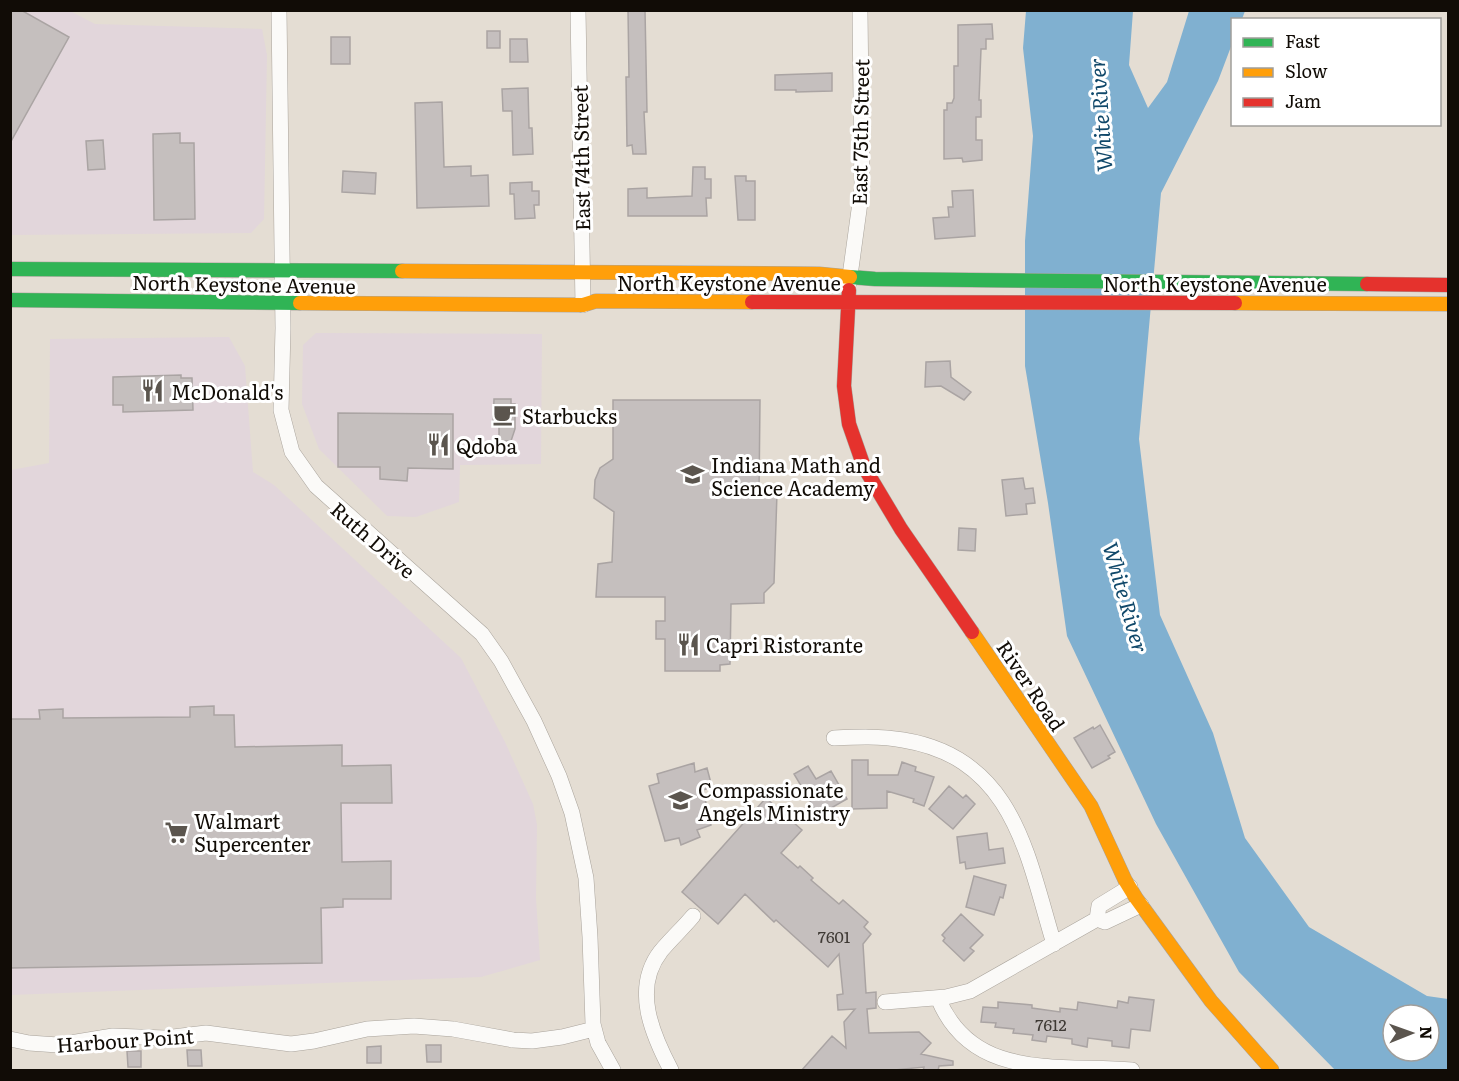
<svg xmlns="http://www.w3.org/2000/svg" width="1459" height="1081" font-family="Literata,serif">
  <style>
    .commercial { fill: #e2d6db }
    .water { fill: #80b0d0; fill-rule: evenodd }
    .building { fill: #c5bfbe; stroke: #aaa4a3; stroke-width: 1.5 }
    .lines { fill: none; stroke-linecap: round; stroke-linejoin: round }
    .street-casing { stroke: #a9a39b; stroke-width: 16 }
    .fast-casing { stroke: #a9a39b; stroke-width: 15 }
    .slow-casing { stroke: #a9a39b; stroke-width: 15 }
    .jam-casing { stroke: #a9a39b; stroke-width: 15 }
    .street { stroke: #fbfaf8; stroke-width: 15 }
    .fast { stroke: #30b455; stroke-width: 14 }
    .slow { stroke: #ff9f0a; stroke-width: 14 }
    .jam { stroke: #e5322d; stroke-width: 14 }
    .labels { text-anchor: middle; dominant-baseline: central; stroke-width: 6; stroke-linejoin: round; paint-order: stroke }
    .number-label { font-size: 16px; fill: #3e3934 }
    .street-label { font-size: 20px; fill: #110c06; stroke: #fff }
    .poi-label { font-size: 20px; fill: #110c06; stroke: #fff; text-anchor: start }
    .water-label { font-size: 21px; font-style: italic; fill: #10486a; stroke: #fff }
  </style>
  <rect width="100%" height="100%" fill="#e4ddd3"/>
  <path class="commercial" d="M10,11h60l25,13 167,5 5,26 -3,164 -13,14 -240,2z
    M316,333l226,1 -1,130 -81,1 -1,37 -43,15 -29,-1 -68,-67 -17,-45 1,-59z
    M229,337l16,29 8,106 21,13 187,173 44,84 28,62 4,21 -1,73 4,62 -59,17 -470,18v-525l38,-7 1,-124z"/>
  <path class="water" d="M1026,11h107l-4,54 19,43 19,-26 22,-71h56l-3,8 -10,1v24l-14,37 -57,112 -22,246 21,176 53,118 32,105 64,89 118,69 21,3v71h-113l-96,-98 -83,-148 -89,-188 -19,-133 -23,-137v-125l8,-105 -10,-88zM1393,1015h36v36h-36z"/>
  <path class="building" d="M10,10h11l48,27 -59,106z
    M628,10h17l2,102h-3l2,42h-13l-1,-9 -5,1 -1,-69h3z
    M992,24l1,15h-7v10h-5l-2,51h2v17h-5v23h6v20l-19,2 -1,-4 -18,1v-49h3v-7h5l2,-5v-32h4v-41z
    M487,31h13v17h-13z
    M331,37h19v27h-19z
    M510,39h17l1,23h-18z
    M832,73v18l-36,1v-2h-21v-15z
    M528,88l1,40h3l1,26 -20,1 -1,-44h-9l-1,-22z
    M442,102l2,65 27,-1v10l17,-1 1,31 -72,2 -2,-105z
    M180,133v10h14l1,76 -41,1 -1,-86z
    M103,140l2,29 -17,1 -2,-29z
    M693,167h12v12h6v19h-5l1,18h-79v-27l19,-1v10l45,-2z
    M343,171l33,2 -1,21 -33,-2z
    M735,176h11v5h9v39h-17z
    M532,182v9h7v14h-5l1,13 -20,1 -1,-25h-4v-11z
    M973,190l2,46 -40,3 -2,-21 16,-1 -1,-10h5l-1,-16z
    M950,361l1,16 20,15 -7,8 -23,-14 -16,1 1,-25z
    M181,375v3h11l1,32 -70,2v-7h-10v-28z
    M494,399h17v5h4v25l-4,12h-12v-15h-6z
    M613,400h147l-1,94 18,-1 -3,90 -10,10v10l-33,1 -1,60 -10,1v6h-55v-32h-9v-18h9v-24h-69l2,-33 14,-2 2,-50 -20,-14 1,-18 5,-12 13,-9z
    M338,413l115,1v55l-45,-1 -1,13 -27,-2v-12h-42z
    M1023,478l2,11 8,-1 2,15 -9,1 1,10 -21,2 -4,-36z
    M959,528l17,1 -1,22 -17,-1z
    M214,706v9h20l1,32 107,-2v21l49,-1 1,38h-51l1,59 49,-1v38h-48v8l-22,1 1,55 -312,5v-249h30l-1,-9 24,-1v9l127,-1v-10z
    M1100,725l15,27 -7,4 2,2 -18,10 -18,-30 19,-11 1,2z
    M852,760h16v15h30l4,-13 14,5 -1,4 19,6 -10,29 -11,-4 1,-3 -27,-8v17l-35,1z
    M694,763l1,9 12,-4 5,19 -9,3 8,35 -14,5 3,7 -19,8 -2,-7 -14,3 -16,-55 10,-3 -2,-9z
    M808,766l8,13 15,-8 16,28 -21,12 -2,-5 -8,5 -22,-37z
    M949,786l14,12 3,-3 9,9 -22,25 -24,-20z
    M766,798l36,32 -21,23 17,15 2,-2 13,12 -2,2 28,24 4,-4 25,22 -4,5 7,7 -8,10 3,49 10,-1v16l-9,1 2,24 50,-1 12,11 -10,11 32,7v4l-14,1 -1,5h-15l1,-4 -40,4h-83l31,-35 14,12 -2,-26 11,-13 -17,1 -1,-15 6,-1 -4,-40 -11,13 -52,-47 -2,2 -29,-28 -27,30 -36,-32z
    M987,833l2,17 14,-2 2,15 -39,6 -1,-7 -5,1 -3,-26z
    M974,876l32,9 -3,13 -3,-1 -6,18 -28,-8z
    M961,914l22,21 -13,13 4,3 -10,10 -21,-20 2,-3 -3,-3z
    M1129,997l25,3 -4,31 -19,-2 -2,19 -17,-2v-5l-24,-3 -1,9 -15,-3v-5l-25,-3 -1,6 -14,-2 1,-5 -20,-2 1,-4 -19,-2 1,-4 -15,-1 2,-15 15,1v-6l34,3v3l28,4v-4l17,2 1,-8 39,6 1,-7 10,2z
    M426,1045h15v17h-14z
    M381,1046v17h-14v-16z
    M187,1050h14l1,16h-14z
    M127,1051h14v16h-13z"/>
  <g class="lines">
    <defs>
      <path id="street" d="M279,10l4,318 -2,82 11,42 24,34 166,148 19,27 33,60 25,55 13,37 14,65 4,59 3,87 5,19 15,27
        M578,10l5,295
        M849,283l13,-95 -2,-178
        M834,738c23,-1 46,-2 69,2 111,18 124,115 151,204
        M1097,919l8,3 36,-17
        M1097,919l2,-13 31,-19
        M938,998c34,83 119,66 194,72
        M885,1002l61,-5 24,-6 127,-72
        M10,1039l19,4 29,2 55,-9 52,2 41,-5 85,11 23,-3 53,-12 47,-3 39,3 60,11 19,1 30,-4 32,-8
        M671,1070c-19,-36 -39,-82 -10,-119 10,-12 22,-23 32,-35"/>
      <path id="fast" d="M10,269l392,2
        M850,277l25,2 492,5
        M10,300l290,3"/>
      <path id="slow" d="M402,271l417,3 31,3
        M300,303l283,2 13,-4 156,1
        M1235,303l213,1
        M972,632l119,174 34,74 11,18 75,103 61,69"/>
      <path id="jam" d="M1367,284l81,1
        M849,290l-5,96 5,38 15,43 37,62 71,103
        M752,302l483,1"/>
    </defs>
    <use href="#street" class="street-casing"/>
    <use href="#fast" class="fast-casing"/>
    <use href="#slow" class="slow-casing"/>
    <use href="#jam" class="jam-casing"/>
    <use href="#street" class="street"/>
    <use href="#fast" class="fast"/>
    <use href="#slow" class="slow"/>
    <use href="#jam" class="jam"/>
  </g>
  <defs>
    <symbol id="restaurant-bare" viewBox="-9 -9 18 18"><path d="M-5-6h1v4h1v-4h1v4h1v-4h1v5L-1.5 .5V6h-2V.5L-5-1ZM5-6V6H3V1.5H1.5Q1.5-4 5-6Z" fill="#5b554e" stroke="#fff" stroke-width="2.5" paint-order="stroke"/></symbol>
    <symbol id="cafe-bare" viewBox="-9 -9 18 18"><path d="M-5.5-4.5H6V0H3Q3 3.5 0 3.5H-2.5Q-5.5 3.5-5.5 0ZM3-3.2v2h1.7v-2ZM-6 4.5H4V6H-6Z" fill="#5b554e" stroke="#fff" stroke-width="2.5" paint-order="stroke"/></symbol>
    <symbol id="school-bare" viewBox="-9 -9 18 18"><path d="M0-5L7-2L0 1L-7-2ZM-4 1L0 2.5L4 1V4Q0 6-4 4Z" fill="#5b554e" stroke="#fff" stroke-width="2.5" paint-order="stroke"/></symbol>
    <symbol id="supermarket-bare" viewBox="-9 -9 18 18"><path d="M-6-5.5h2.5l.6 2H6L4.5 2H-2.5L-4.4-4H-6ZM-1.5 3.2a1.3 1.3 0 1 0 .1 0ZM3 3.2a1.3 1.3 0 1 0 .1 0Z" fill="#5b554e" stroke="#fff" stroke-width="2.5" paint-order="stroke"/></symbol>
  </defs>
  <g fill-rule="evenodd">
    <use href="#restaurant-bare" x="136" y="374" width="33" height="33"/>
    <use href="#cafe-bare" x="488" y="398" width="33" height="33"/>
    <use href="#restaurant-bare" x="422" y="428" width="33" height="33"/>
    <use href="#school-bare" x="676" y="458" width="33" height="33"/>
    <use href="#restaurant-bare" x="672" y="628" width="33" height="33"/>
    <use href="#school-bare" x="664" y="784" width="33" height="33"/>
    <use href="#supermarket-bare" x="160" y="816" width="33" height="33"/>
  </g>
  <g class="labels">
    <g class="number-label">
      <text x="834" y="936">7601</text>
      <text x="1051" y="1024">7612</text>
    </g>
    <g class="street-label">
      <text transform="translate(859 132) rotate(-89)">East 75th Street</text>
      <text transform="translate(580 158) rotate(-91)">East 74th Street</text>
      <text x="729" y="282">North Keystone Avenue</text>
      <text transform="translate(244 283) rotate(1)">North Keystone Avenue</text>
      <text x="1215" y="283">North Keystone Avenue</text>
      <text transform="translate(374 539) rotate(41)">Ruth Drive</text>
      <text transform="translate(1032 685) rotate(56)">River Road</text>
      <text transform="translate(125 1039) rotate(-4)">Harbour Point</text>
    </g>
    <g class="poi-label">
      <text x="171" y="391">McDonald's</text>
      <text x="522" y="415">Starbucks</text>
      <text x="456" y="445">Qdoba</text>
      <text x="711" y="464">Indiana Math and<tspan x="711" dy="23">Science Academy</tspan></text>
      <text x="706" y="644">Capri Ristorante</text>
      <text x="698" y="789">Compassionate<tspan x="698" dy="23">Angels Ministry</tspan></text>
      <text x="194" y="820">Walmart<tspan x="194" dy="23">Supercenter</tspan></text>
    </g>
    <g class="water-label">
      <text transform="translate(1099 115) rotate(-94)">White River</text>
      <text transform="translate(1127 597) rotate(74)">White River</text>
    </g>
  </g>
  <rect width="1459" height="1081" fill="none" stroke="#110c06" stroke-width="24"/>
  <rect x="1231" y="18" width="210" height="108" fill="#ffffff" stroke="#a09e9b" stroke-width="1.5"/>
  <rect x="1243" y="38" width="30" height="9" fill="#30b455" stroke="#a09e9b" stroke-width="1.5"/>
  <text x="1285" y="48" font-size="18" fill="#110c06">Fast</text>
  <rect x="1243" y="68" width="30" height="9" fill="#ff9f0a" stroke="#a09e9b" stroke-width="1.5"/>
  <text x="1285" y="78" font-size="18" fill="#110c06">Slow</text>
  <rect x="1243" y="98" width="30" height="9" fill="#e5322d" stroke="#a09e9b" stroke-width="1.5"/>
  <text x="1285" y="108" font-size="18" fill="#110c06">Jam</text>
  <g transform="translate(1411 1033) rotate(89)"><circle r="28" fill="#ffffff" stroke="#a09e9b" stroke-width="1.5"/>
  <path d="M0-4.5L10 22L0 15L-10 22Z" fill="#5b554e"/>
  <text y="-9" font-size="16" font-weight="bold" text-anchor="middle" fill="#110c06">N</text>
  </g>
</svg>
